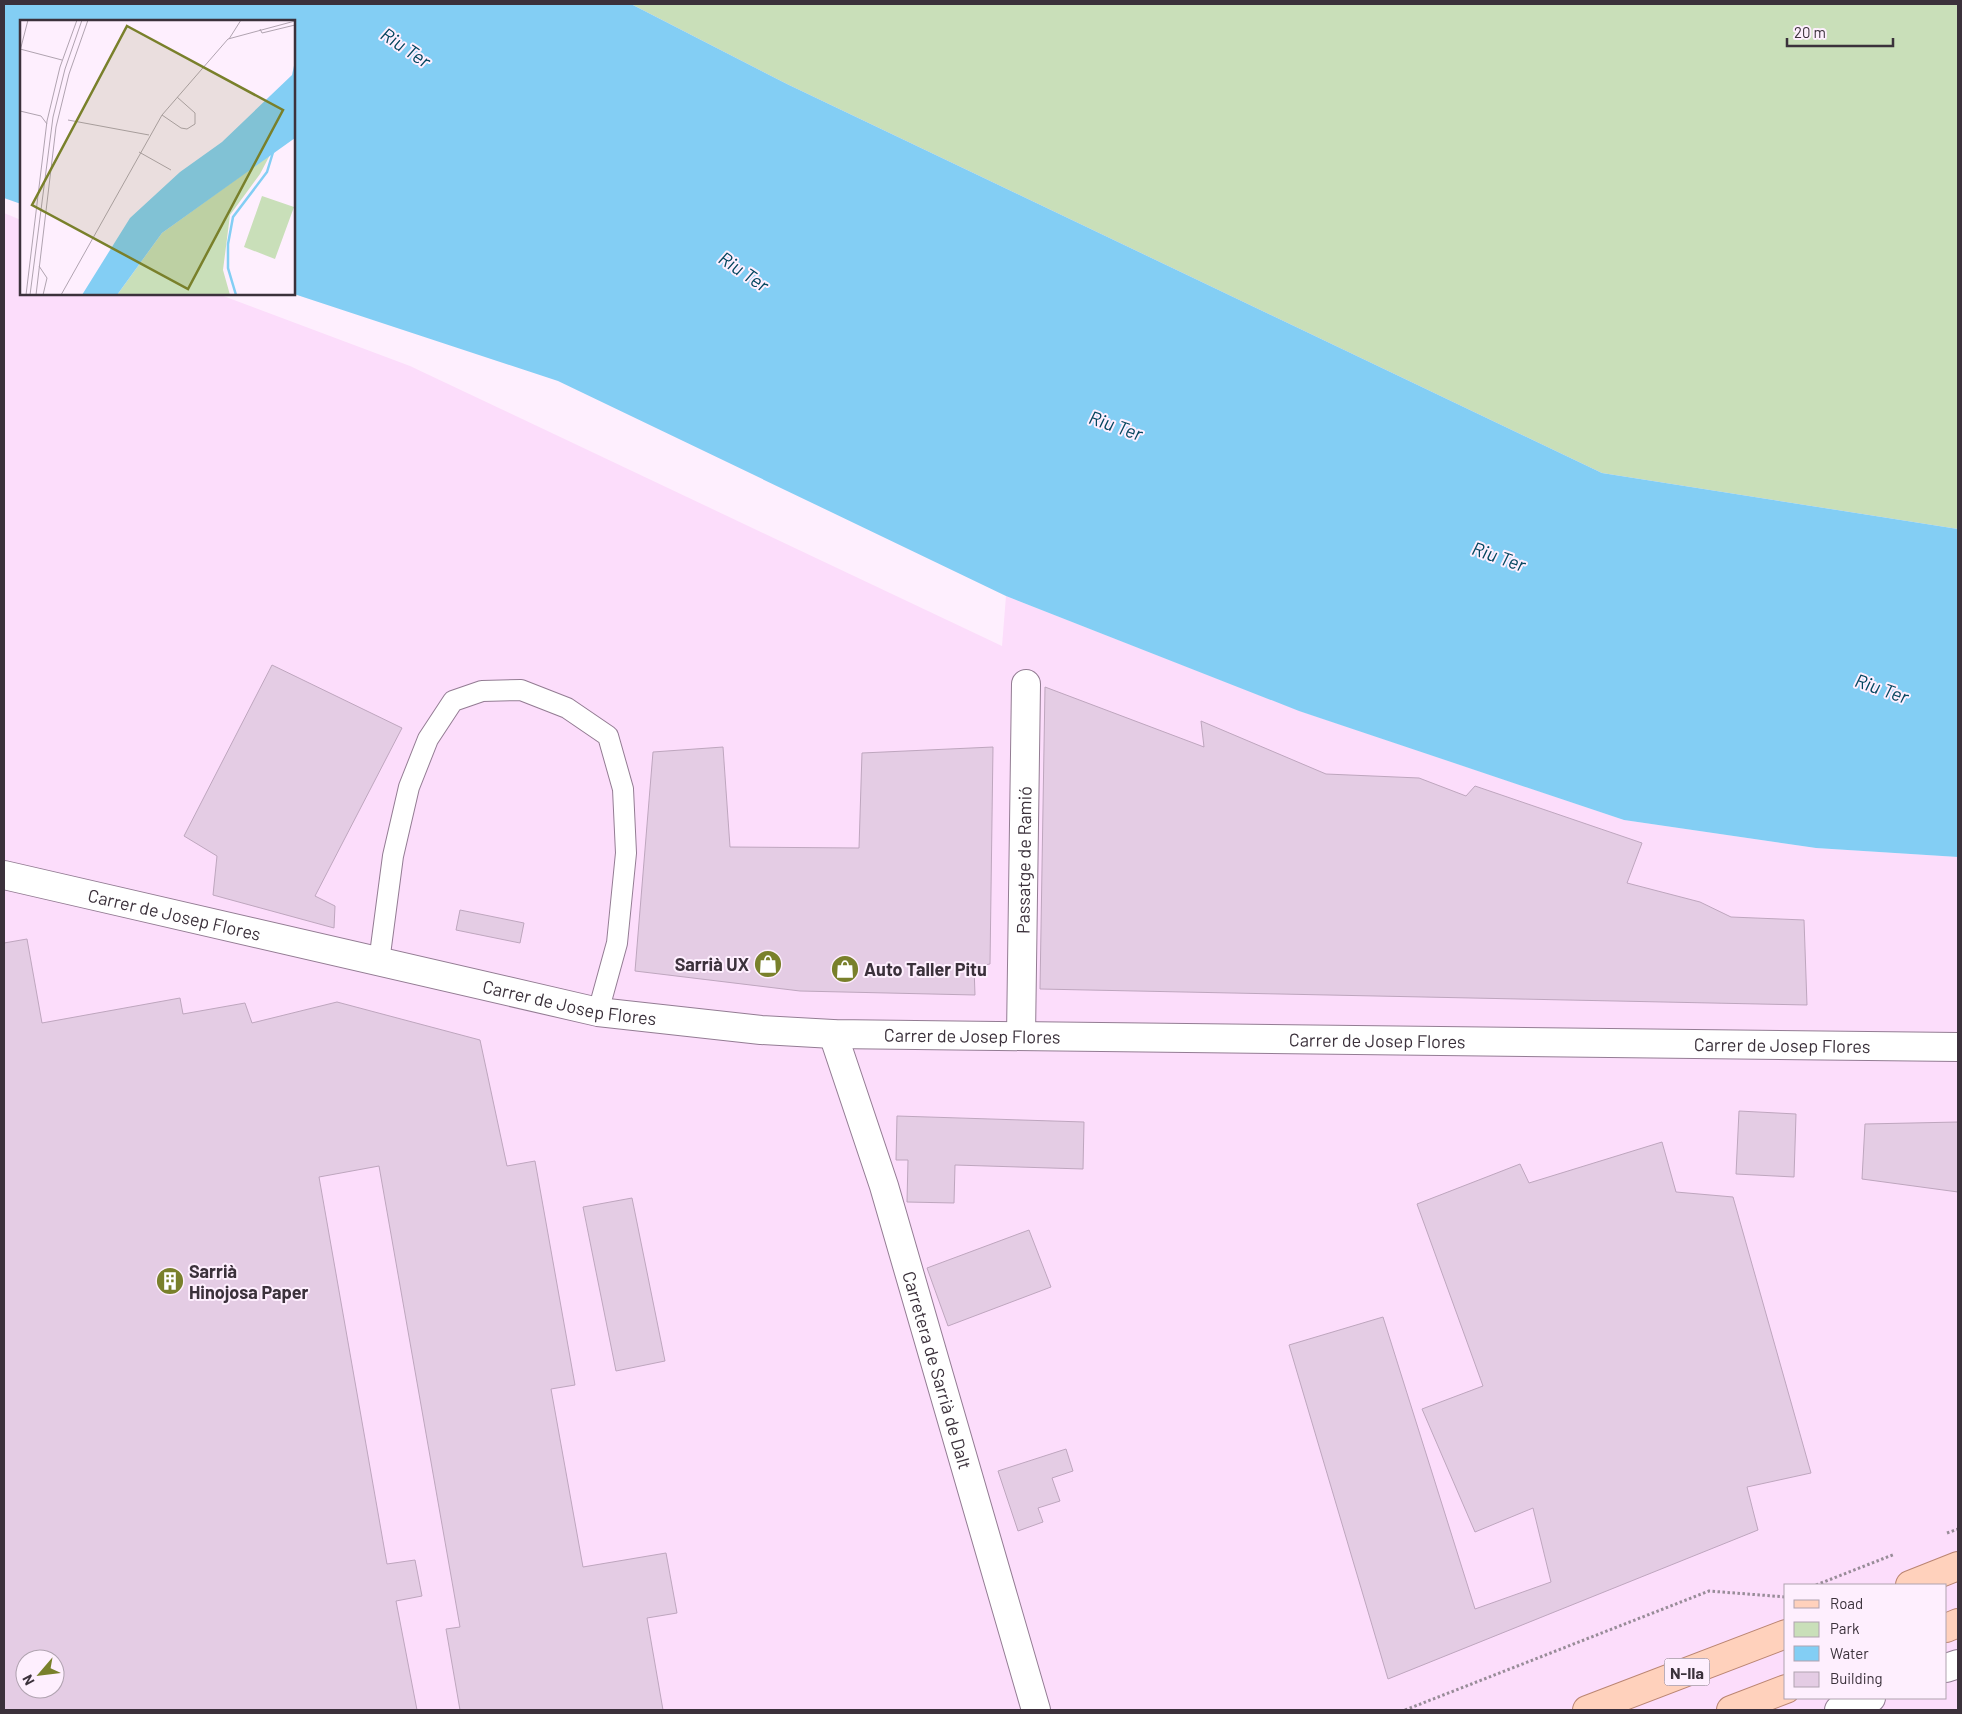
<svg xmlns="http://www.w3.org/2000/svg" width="1962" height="1714" font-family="Barlow,sans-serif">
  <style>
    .built { fill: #fcddfb; fill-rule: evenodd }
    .green { fill: #c9dfb9 }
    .water { fill: #83cef4 }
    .building { fill: #e4cce4; stroke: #bea6be; fill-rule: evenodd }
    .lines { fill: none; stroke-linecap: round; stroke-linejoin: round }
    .lane-casing { stroke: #937c93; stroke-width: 22 }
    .street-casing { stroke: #937c93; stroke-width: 30 }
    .secondary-casing { stroke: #937c93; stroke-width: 30 }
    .primary-casing { stroke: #ba8572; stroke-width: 30 }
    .path { stroke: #988c98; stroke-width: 3; stroke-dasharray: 2.5 2.5; stroke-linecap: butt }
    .lane { stroke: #fff; stroke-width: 20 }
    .street { stroke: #fff; stroke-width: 28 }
    .secondary { stroke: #fff; stroke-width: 28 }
    .primary { stroke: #ffd1bc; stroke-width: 28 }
    .labels { text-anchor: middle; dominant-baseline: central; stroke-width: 4; stroke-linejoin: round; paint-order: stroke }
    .shield { fill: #feeffe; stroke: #766a76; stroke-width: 1 }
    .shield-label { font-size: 16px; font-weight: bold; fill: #3b313b }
    .street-label { font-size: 18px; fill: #3b313b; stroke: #feeffe }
    .poi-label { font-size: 18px; font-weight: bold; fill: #3b313b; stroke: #feeffe; text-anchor: start }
    .water-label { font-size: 19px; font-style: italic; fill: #03455e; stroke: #feeffe }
    .inset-river { fill: none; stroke: #83cef4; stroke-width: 2.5 }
    .inset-road { fill: none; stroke: #b0a3b0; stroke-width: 1 }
    .view { fill: #79802b; fill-opacity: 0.15; stroke: #79802b; stroke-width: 2.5 }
    .inset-edge { fill: none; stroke: #3b313b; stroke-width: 2.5 }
  </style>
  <rect width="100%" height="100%" fill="#feeffe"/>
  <path class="built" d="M4,213l17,7v74h197l192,72 592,280 4,-50 294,115 324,109 192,28 142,9v853h-1954zM1786,1585h160v113h-160zM25,1659h30v30h-30z"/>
  <path class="green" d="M631,4h1327v525l-356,-56 -815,-389z"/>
  <path class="water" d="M4,4h627l156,80 815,389 356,56v328l-142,-9 -192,-28 -325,-109 -293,-115 -448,-215 -264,-87v-273h-273v183l-17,-6z"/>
  <path class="building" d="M272,665l130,63 -87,168 20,10 -1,22 -121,-33 4,-39 -33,-20z
    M1045,687l159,60 -3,-26 125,53 93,4 47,18 9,-10 167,57 -15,40 73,19 31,15 73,3 3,85 -767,-16z
    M723,747l7,100 129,1 3,-95 131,-6 -3,217 -16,3 1,28 -175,-4 -165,-20 18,-219z
    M460,910l64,13 -4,20 -64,-13z
    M27,939l15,84 138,-25 3,16 62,-11 7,20 85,-21 143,38 27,126 28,-5 40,224 -24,4 32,178 83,-14 11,60 -30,5 16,92h-203l-14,-81 14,-2 -81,-461 -60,11 68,387 28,-4 7,36 -26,5 21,109h-413v-767zM25,1659h30v30h-30z
    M1739,1111l57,3 -2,63 -58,-3z
    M897,1116l187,6 -1,47 -128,-4 -1,38 -47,-1 1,-42h-12z
    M1958,1122v70l-96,-13 3,-55z
    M1662,1142l14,50 57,5 78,276 -64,14 11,43 -370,149 -99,-334 94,-28 92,292 76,-27 -18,-74 -58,24 -53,-123 61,-23 -66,-182 103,-40 9,19z
    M632,1198l33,163 -49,10 -33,-164z
    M1029,1230l22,57 -103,39 -21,-58z
    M1066,1449l7,22 -21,7 8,23 -22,7 5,14 -25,9 -20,-60z"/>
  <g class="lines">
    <defs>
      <path id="lane" d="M379,962l14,-106 16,-69 19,-48 25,-38 29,-10 39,-1 46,18 41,28 15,53 3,64 -9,90 -19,69"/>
      <g id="street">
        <path id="s1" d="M833,1034l51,152 152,524"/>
        <path id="s2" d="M1021,1036l5,-352"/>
        <path d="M1946,1668l12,-4"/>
        <path d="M1839,1710l32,-12"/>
      </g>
      <g id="secondary">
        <path id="s3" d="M4,875l594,137 163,18 72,4 1125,13"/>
      </g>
      <path id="primary" d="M1910,1585l48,-19
        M1946,1628l12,-5
        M1587,1710l199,-76
        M1731,1710l55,-21"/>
    </defs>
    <use href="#lane" class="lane-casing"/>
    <use href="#street" class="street-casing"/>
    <use href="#secondary" class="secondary-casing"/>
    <use href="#primary" class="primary-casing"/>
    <path class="path" d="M1947,1533l11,-4
      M1816,1585l79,-31
      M1405,1710l304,-119 77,6"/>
    <use href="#lane" class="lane"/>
    <use href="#street" class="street"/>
    <use href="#secondary" class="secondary"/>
    <use href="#primary" class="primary"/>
  </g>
  <defs>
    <symbol id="shop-disc" viewBox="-11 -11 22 22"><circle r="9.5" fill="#79802b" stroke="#feeffe"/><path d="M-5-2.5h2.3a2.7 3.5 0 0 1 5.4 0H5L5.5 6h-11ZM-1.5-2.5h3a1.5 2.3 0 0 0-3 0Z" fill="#fff"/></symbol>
    <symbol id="building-disc" viewBox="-11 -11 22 22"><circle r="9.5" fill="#79802b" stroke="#feeffe"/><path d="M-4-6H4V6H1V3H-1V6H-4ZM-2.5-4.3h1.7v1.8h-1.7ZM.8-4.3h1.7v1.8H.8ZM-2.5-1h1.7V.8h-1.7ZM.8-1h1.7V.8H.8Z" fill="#fff"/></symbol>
  </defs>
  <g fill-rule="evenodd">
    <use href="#shop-disc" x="752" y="948" width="32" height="32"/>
    <use href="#shop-disc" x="829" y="953" width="32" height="32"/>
    <use href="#building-disc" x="154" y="1265" width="32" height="32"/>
  </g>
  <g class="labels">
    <rect class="shield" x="1664.5" y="1658.5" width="45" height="27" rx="4"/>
    <g class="shield-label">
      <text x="1687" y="1672">N-IIa</text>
    </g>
    <g class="street-label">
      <text stroke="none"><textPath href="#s2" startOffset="176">Passatge de Ramió</textPath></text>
      <text stroke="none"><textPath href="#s3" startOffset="175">Carrer de Josep Flores</textPath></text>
      <text stroke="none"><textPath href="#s3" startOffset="580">Carrer de Josep Flores</textPath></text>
      <text stroke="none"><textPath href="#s3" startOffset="985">Carrer de Josep Flores</textPath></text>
      <text stroke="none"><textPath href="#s3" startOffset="1390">Carrer de Josep Flores</textPath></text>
      <text stroke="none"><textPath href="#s3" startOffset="1795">Carrer de Josep Flores</textPath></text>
      <text stroke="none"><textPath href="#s1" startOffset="352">Carretera de Sarrià de Dalt</textPath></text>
    </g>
    <g class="poi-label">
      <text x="749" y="964" text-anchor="end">Sarrià UX</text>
      <text x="864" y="969">Auto Taller Pitu</text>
      <text x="189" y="1271">Sarrià<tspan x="189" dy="21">Hinojosa Paper</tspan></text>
    </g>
    <g class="water-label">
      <text transform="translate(406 47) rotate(34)">Riu Ter</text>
      <text transform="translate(744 271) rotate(34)">Riu Ter</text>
      <text transform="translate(1116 425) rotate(19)">Riu Ter</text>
      <text transform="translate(1499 556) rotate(19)">Riu Ter</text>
      <text transform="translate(1882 688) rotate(19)">Riu Ter</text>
    </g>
  </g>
  <g transform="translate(20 20)">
    <rect width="275" height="275" fill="#feeffe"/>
    <path d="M250,135l-10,19 -30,41 -7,55 7,25h-113l45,-62zM242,176l32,11 -19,52 -31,-12z" fill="#c9dfb9"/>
    <path d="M275,41v77l-133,95 -45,62h-35l48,-77 50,-46 42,-30 70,-67z" fill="#83cef4"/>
    <path class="inset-river" d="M216,275l-8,-27v-24l5,-27 34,-45 7,-23"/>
    <path class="inset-road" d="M240,9l2,4 33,-8M209,19l12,-19M0,29l42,11M0,31l8,-31M0,91l21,5 6,8M142,95l19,13 6,1 8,-5v-11l-18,-16M48,100l81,15M119,132l32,18M19,246l8,12 -4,17M6,275l21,-174 13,-54 17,-47M10,275l23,-178 12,-48 17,-49M16,275l20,-168 13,-53 19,-54M41,275l101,-180 66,-76 67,-18"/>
    <path class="view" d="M107,6l156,84 -95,179 -156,-84z"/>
    <rect width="275" height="275" class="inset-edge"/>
  </g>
  <rect width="1962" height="1714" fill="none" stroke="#3b313b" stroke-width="10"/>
  <rect x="1784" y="1584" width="162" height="115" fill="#feeffe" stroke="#b0a3b0"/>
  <rect x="1794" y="1600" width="25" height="8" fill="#ffd1bc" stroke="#b0a3b0"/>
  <text x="1830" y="1609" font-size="15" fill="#3b313b">Road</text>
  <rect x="1794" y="1622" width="25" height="15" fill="#c9dfb9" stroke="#b0a3b0"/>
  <text x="1830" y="1634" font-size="15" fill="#3b313b">Park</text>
  <rect x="1794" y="1646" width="25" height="15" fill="#83cef4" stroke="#b0a3b0"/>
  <text x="1830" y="1659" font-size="15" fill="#3b313b">Water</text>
  <rect x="1794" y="1672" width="25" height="15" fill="#e4cce4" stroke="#b0a3b0"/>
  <text x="1830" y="1684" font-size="15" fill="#3b313b">Building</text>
  <g transform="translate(40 1674) rotate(242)"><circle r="24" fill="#feeffe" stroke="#b0a3b0"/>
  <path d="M0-4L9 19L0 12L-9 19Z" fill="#79802b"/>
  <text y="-8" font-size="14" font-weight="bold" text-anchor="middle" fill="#3b313b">N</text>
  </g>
  <path d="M1787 38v8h106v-8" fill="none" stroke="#3b313b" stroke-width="2.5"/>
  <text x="1794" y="38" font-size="15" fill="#3b313b" stroke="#feeffe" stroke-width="4" paint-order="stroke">20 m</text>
</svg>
